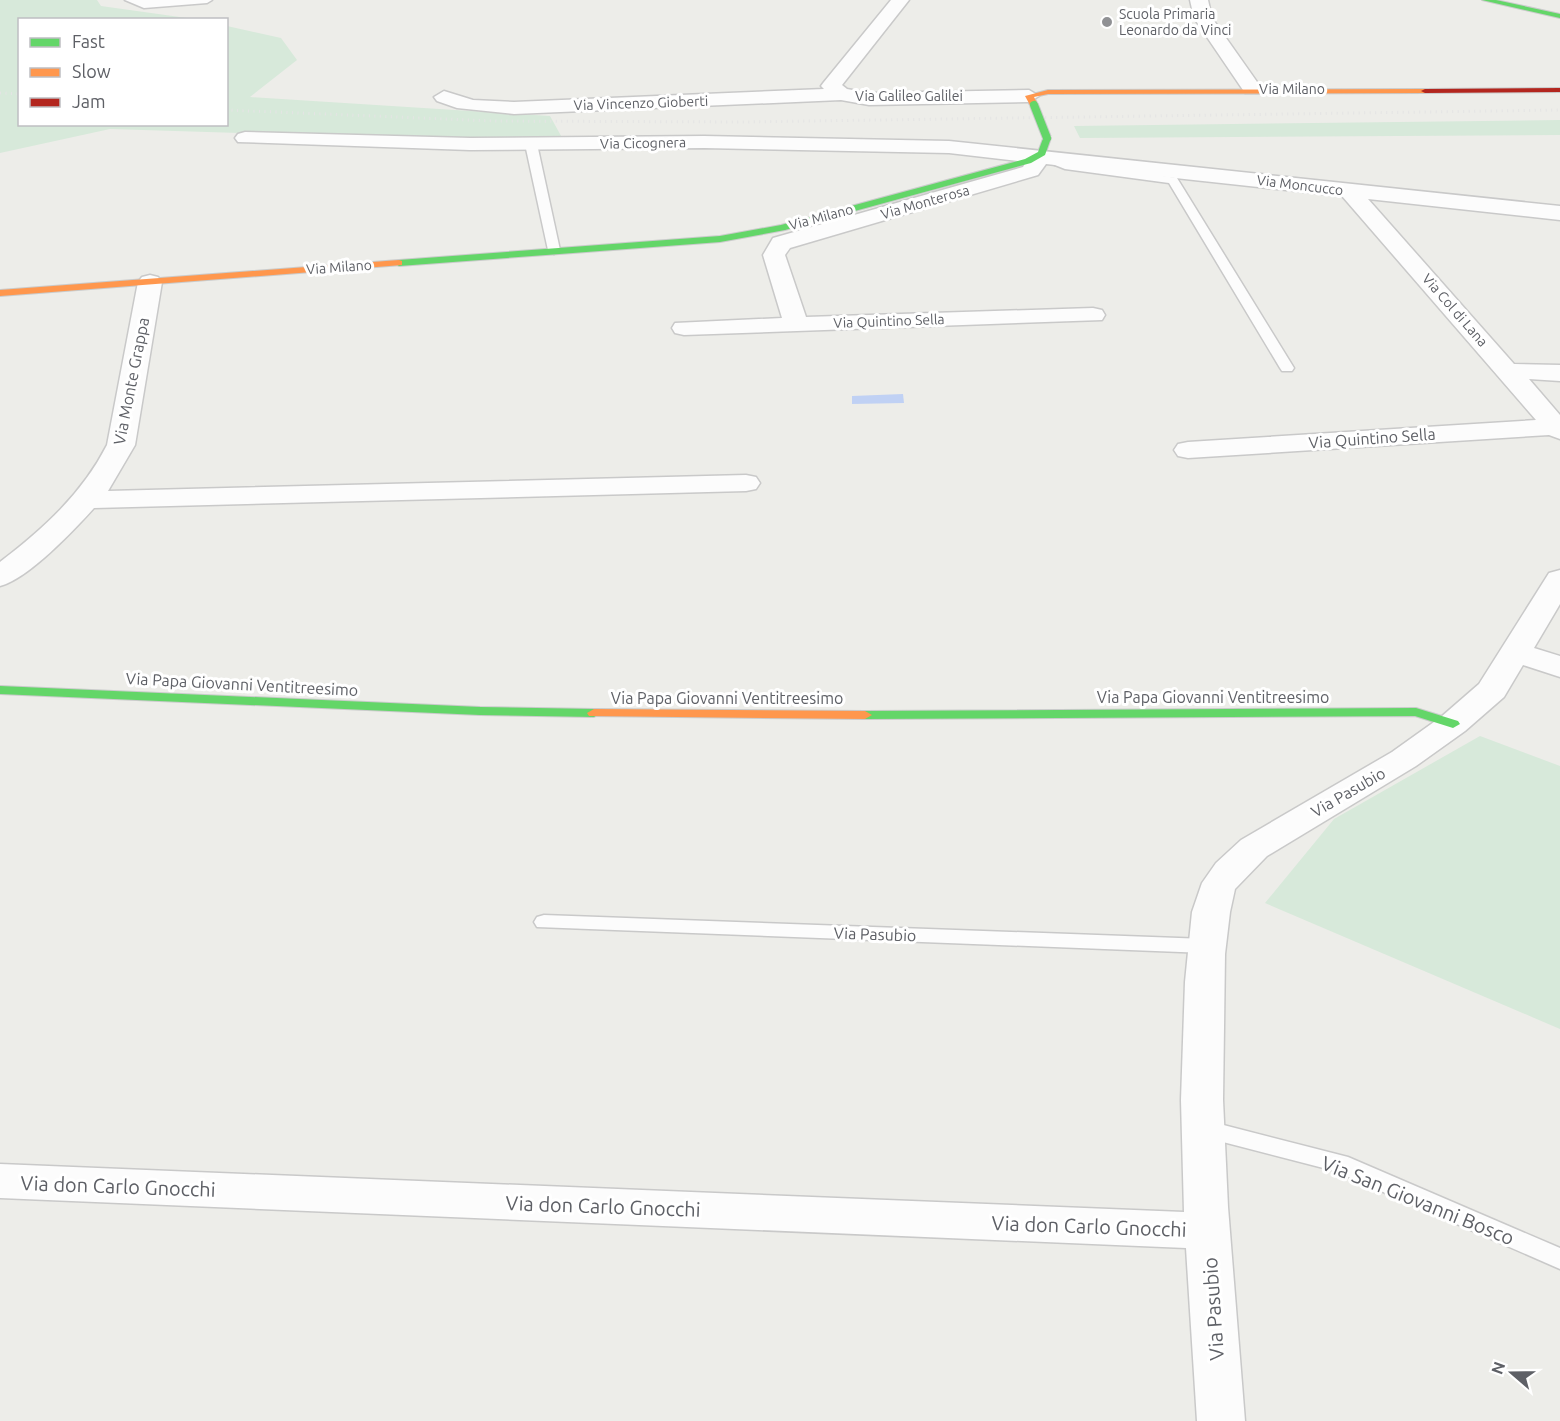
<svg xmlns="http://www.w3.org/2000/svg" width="1560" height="1421" font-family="Ubuntu,sans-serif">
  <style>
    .green { fill: #d7e9da }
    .water { fill: #c0d1f4 }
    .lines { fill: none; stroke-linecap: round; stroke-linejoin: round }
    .lane-casing { stroke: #c9c9c9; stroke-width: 3 }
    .street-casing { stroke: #c9c9c9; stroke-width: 3 }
    .fast-casing { stroke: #cacbcb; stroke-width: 2 }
    .slow-casing { stroke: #cacbcb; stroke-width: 2 }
    .jam-casing { stroke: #cacbcb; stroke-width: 2 }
    .lane { fill: #fcfcfc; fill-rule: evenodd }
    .street { fill: #fcfcfc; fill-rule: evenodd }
    .fast { fill: #63d668; fill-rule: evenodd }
    .slow { fill: #ff974d; fill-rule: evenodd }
    .jam { fill: #b3261e; fill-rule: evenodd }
    .rail { stroke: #e4e4e4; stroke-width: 3; stroke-dasharray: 1 4.5; stroke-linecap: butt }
    .fast-bridge-casing { stroke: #cacbcb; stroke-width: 10; stroke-linecap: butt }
    .fast-bridge { stroke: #63d668; stroke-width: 8 }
    .poi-dot { fill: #909194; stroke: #fff; stroke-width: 2 }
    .labels { text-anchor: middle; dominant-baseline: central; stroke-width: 6; stroke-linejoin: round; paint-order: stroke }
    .far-poi-label { font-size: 14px; fill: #5e6066; stroke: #fff; text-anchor: start }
    .far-street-label { font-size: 14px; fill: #5e6066; stroke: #fff }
    .street-label { font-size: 16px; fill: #5e6066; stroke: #fff }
    .near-street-label { font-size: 20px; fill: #5e6066; stroke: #fff }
  </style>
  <rect width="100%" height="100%" fill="#edede9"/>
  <path class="green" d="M0,0h97l4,6 93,13 -174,1v104h206l1,-98 54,12 16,22 -47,37 300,19 15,27 -455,-14 -110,24z
    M1560,120v15l-480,3 -6,-12z
    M1480,736l80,30v263l-295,-126 69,-84z"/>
  <path class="water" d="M903,394l1,9 -52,1v-8z"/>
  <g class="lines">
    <defs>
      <path id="lane" d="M125,0h87l-5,3 -63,5z
        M531,141l6,3 23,106 -6,4 -6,-4 -23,-106z
        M1044,154l23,9 110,15 117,190 -2,3h-10l-2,-3 -111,-185 -104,-14 -25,-10v-4z
        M544,915l662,24 7,2 3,5 -3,5 -7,2 -669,-26 -3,-5 3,-5z
        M1204,1120l144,37 212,91v21l-225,-98 -139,-36 -4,-6 4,-6z"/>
      <path id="street" d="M891,0h18l-67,85 5,4 22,4 160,-3 10,6 -10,6 -160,3 -28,-5 -327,14 -57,-6 -20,-7 -3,-4 10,-6 29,9 41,2 310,-13 -3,-3 3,-4z
        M1190,0h18l4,18 50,71 -3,4h-14l-51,-75z
        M245,132l225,6 234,-2 245,5 611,65v14l-192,-21 146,165 46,1v16l-31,-2 31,36v24l-11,-4 -361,23 -10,-2 -4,-6 4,-6 10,-2 348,-22 -194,-224 -296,-32 -8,11 -248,73 -5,7 21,62 287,-9 9,2 3,5 -3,5 -418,15 -9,-2 -3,-5 3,-5 107,-5 -19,-63 10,-17 250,-71 3,-5 -77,-9 -245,-5 -234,2 -232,-8 -3,-4 3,-4z
        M150,275l8,2 4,5 -27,163 -27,46 638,-16 10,2 4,6 -4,6 -10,2 -652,17c-20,22 -66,71 -94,78v-24c43,-33 82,-68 107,-117l31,-163 4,-5z
        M1560,570v34l-26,44 26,8v21l-37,-12 -19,32 -39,34 -49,35 -149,90 -32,33 -5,23 -5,42 -2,146 5,107 17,214h-48l-11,-173 -1186,-50v-34l1184,48 -3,-112 4,-118 7,-70 10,-29 14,-20 25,-23 151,-88 49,-35 38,-33 70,-111z"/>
      <path id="fast" d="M1482,0h14l64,14v4z
        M1044,136l7,2 -6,17 -14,8 -246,67 -65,12 -321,24 -5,-3 5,-3 321,-24 61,-11 244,-66 13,-7z
        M0,686l480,21 114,2 7,4 -7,4 -114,-2 -480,-21z
        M1416,708l42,13 2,3 -7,4 -38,-12 -550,3 -7,-4 7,-4z"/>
      <path id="slow" d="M1425,89l4,2 -1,2 -380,1 -14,3 4,8 -4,2h-3l-6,-11 23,-6z
        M399,260l3,1v4l-402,31v-6z
        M594,709l271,2 7,4 -7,4 -276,-3 -2,-3z"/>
      <path id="jam" d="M1560,88v4l-135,1 -4,-2 4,-2z"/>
    </defs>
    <use href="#lane" class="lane-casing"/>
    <use href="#street" class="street-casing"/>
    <use href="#fast" class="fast-casing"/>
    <use href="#slow" class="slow-casing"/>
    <use href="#jam" class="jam-casing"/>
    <use href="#lane" class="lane"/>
    <use href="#street" class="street"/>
    <use href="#fast" class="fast"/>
    <use href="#slow" class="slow"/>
    <use href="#jam" class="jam"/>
    <path class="rail" d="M0,93l20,1
      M226,110l268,11 248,1 818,-12"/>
    <defs>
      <path id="fast-bridge" d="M1034,105l13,33"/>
    </defs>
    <use href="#fast-bridge" class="fast-bridge-casing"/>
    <use href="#fast-bridge" class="fast-bridge"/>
  </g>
  <circle class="poi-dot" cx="1107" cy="22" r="6"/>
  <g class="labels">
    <g class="far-poi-label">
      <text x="1119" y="14">Scuola Primaria<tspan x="1119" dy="16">Leonardo da Vinci</tspan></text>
    </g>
    <g class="far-street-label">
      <text x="1292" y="89">Via Milano</text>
      <text x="909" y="96">Via Galileo Galilei</text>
      <text transform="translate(641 103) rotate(-2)">Via Vincenzo Gioberti</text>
      <text transform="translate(643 143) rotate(-1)">Via Cicognera</text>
      <text transform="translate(1300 185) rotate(7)">Via Moncucco</text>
      <text transform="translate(925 202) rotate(-16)">Via Monterosa</text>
      <text transform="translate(821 217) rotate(-15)">Via Milano</text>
      <text transform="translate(339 267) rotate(-4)">Via Milano</text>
      <text transform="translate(1455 310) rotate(49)">Via Col di Lana</text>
      <text transform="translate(889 321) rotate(-2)">Via Quintino Sella</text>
    </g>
    <g class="street-label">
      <text transform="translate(131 381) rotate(-79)">Via Monte Grappa</text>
      <text transform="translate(1372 438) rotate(-4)">Via Quintino Sella</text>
      <text transform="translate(242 684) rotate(3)">Via Papa Giovanni Ventitreesimo</text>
      <text x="1213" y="697">Via Papa Giovanni Ventitreesimo</text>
      <text x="727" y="698">Via Papa Giovanni Ventitreesimo</text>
      <text transform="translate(1348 792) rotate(-30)">Via Pasubio</text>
      <text transform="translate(875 934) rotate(2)">Via Pasubio</text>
    </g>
    <g class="near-street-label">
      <text transform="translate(118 1186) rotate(2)">Via don Carlo Gnocchi</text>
      <text transform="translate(1418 1200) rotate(22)">Via San Giovanni Bosco</text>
      <text transform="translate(603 1206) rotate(2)">Via don Carlo Gnocchi</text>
      <text transform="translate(1089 1226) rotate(2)">Via don Carlo Gnocchi</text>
      <text transform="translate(1213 1309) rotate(-94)">Via Pasubio</text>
    </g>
  </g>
  <rect x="18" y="18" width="210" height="108" fill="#ffffff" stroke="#bfbfc2" stroke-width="1.5"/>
  <rect x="30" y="38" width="30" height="9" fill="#63d668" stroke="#bfbfc2" stroke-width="1.5"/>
  <text x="72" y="48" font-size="18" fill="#5e6066">Fast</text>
  <rect x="30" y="68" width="30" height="9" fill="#ff974d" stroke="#bfbfc2" stroke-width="1.5"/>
  <text x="72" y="78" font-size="18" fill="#5e6066">Slow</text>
  <rect x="30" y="98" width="30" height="9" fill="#b3261e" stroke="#bfbfc2" stroke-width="1.5"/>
  <text x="72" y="108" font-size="18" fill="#5e6066">Jam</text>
  <g transform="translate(1512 1373) rotate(290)" stroke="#ffffff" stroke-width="4.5" paint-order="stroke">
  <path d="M0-4.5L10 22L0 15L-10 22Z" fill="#5e6066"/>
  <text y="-9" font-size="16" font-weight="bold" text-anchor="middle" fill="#5e6066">N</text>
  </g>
</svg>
